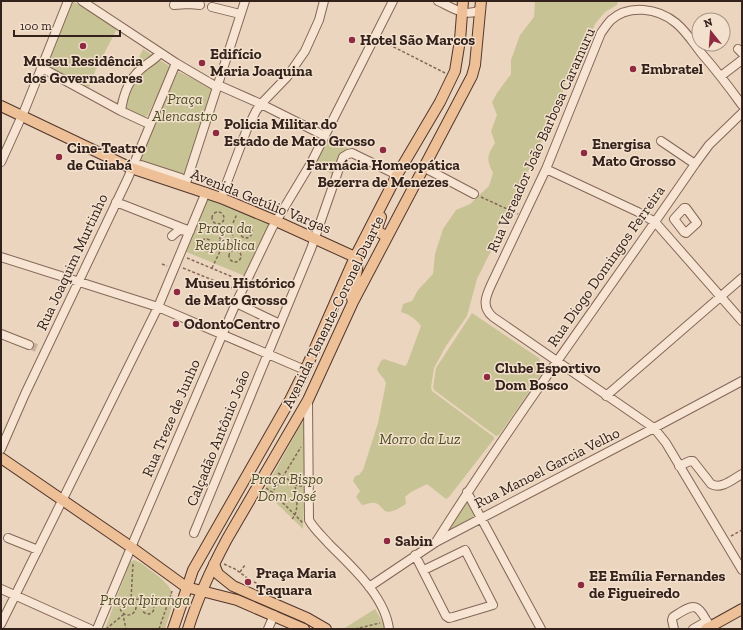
<svg xmlns="http://www.w3.org/2000/svg" width="743" height="630" font-family="'Zilla Slab',serif">
  <style>
    .green { fill: #c8c394 }
    .lines { fill: none; stroke-linecap: round; stroke-linejoin: round }
    .minor-tunnel { stroke: #c6b19e; stroke-width: 8; stroke-dasharray: 8 4; stroke-linecap: butt }
    .minor-casing { stroke: #836658; stroke-width: 10 }
    .major-casing { stroke: #51362d; stroke-width: 12 }
    .path { stroke: #836658; stroke-width: 1.5; stroke-dasharray: 3 2; stroke-linecap: butt }
    .minor { stroke: #f7e4d2; stroke-width: 8 }
    .major { stroke: #eec097; stroke-width: 10 }
    .poi-dot { fill: #8f2b41; stroke: #f3e1ce; stroke-width: 1.5 }
    .labels { text-anchor: middle; dominant-baseline: central; stroke-width: 3; stroke-linejoin: round; paint-order: stroke }
    .poi-label { font-size: 15px; font-weight: bold; fill: #33221c; stroke: #f3e1ce; text-anchor: start }
    .park-label { font-size: 15px; font-style: italic; fill: #4d4f24; stroke: #f3e1ce }
    .street-label { font-size: 15px; fill: #33221c; stroke: #f3e1ce }
  </style>
  <rect width="100%" height="100%" fill="#ebd5bf"/>
  <path class="green" d="M72,1l46,26 -22,42 -8,21 -43,-24z
    M535,1h83l-1,4 -12,7 -10,12 -21,47c-7,5 -11,17 -12,25l-50,111 -8,6 -9,22v8l-18,36 -10,37 -21,30 -12,22 -3,19 1,4 62,46v2l-45,58 -3,2 -19,-15 -16,8 -6,5 1,7c-5,3 -15,10 -21,7 -4,-3 -5,-7 -10,-8 -5,-1 -8,2 -13,2l-6,-8 4,-6 -7,-10 2,-5 4,-1 4,-5 15,-47 8,-40c-2,-6 -7,-8 -9,-14l4,-8 3,-2 21,7 2,-2 14,-38c-4,-6 -12,-12 -20,-14l2,-8 9,-3 6,-11 15,-16 2,-20 8,-25 13,-19 14,-6 19,-18 4,-13c-7,-14 -6,-17 2,-30l-4,-12 6,-16 -5,-13 5,-9 14,-19v-14l9,-25 14,-18z
    M143,49l26,17 1,3 -22,46 -3,2 -30,-12z
    M178,72h1l33,16 2,2 -29,84 -2,1 -46,-14z
    M325,136l28,15 -3,2 -16,24 -4,-4 -19,-10z
    M207,194l64,30 -26,52 -61,-25z
    M472,313l67,45 4,10 -1,5 -43,62 -3,1 -62,-46 -1,-3 3,-19z
    M302,422l3,1 1,3 -3,103 -39,-38z
    M469,499l8,16 -26,14v-2l15,-26z
    M134,560c7,2 13,8 19,12 28,21 21,27 12,57h-60l25,-67z
    M375,609l9,15v5h-41z"/>
  <g class="lines">
    <path class="minor-tunnel" d="M29,345l10,4"/>
    <defs>
      <path id="minor" d="M82,1l94,62 41,24
        M438,1c13,6 29,18 43,8
        M174,5l15,-1 11,1
        M212,7l28,7
        M738,49l4,4
        M42,68l79,43 28,13
        M721,76l21,-16
        M218,85l43,19 64,32
        M742,105c-13,-18 -26,-35 -40,-51 -8,-10 -16,-23 -26,-31 -18,-15 -47,-19 -65,-3 -4,4 -7,9 -10,13l-55,136 -55,116c-5,11 -10,22 2,32l161,111 12,15 76,127
        M121,111c2,-15 8,-32 20,-42 6,-6 14,-9 19,-16
        M661,141l34,23
        M1,162l24,-53 43,-108
        M423,167l51,27
        M131,168l10,-3 40,13 4,8
        M546,169l92,43 17,10 87,99
        M185,186l60,-185
        M221,198l26,-69 9,-18 5,-7 26,-27 18,-26 14,-31 5,-19
        M116,202l74,29
        M684,208h2l11,15 -11,10 -2,-1 -10,-13z
        M172,236l7,-6 8,1
        M1,257l157,50 147,63
        M236,303l44,21
        M1,334l28,11
        M606,396l136,-118
        M308,400l1,120c5,9 13,16 20,24 22,22 56,52 60,85
        M1,449l24,-55 103,-216 48,-115
        M679,466l11,-5h3l18,23c10,6 22,-5 31,-10
        M467,492l74,137
        M194,533l117,-284 32,-92 5,-3 4,-1 45,22
        M8,538l30,12
        M436,542c81,-129 173,-252 259,-378l14,-19 33,-32
        M415,555l31,61 3,2 4,-1 40,-12 -28,-55 -41,20
        M369,587l67,-45 218,-114 88,-47
        M1,589l89,40
        M1,624l157,-317 48,-115
        M97,629l38,-91 101,-235 36,-75 39,-65 82,-162
        M268,629l6,-14
        M674,629l-2,-9 1,-3c23,-15 24,-14 37,10
        M693,629l14,-8"/>
      <path id="major" d="M1,106l130,62 90,30 55,23 79,36c8,14 -8,29 -2,45
        M381,217l-4,11 2,4 8,5
        M1,458l130,89 55,40 51,13 67,29
        M214,564l4,10 15,12 74,32 19,11
        M173,629l20,-59 97,-170 18,-36 47,-107 42,-82 43,-73 15,-31 5,-31 3,-39
        M188,629c10,-32 23,-60 39,-90l81,-139 45,-98 119,-226 3,-11 6,-64
        M706,629l36,-20"/>
    </defs>
    <use href="#minor" class="minor-casing"/>
    <use href="#major" class="major-casing"/>
    <path class="path" d="M380,40l65,33
      M481,197l37,17
      M212 218a6 6 0 1 1 12 0a6 6 0 1 1-12 0Z
      M240 232a6 6 0 1 1 12 0a6 6 0 1 1-12 0Z
      M220 239a7 7 0 1 1 14 0a7 7 0 1 1-14 0Z
      M229,232l8,-18
      M200 245a6 6 0 1 1 12 0a6 6 0 1 1-12 0Z
      M229 256a6 6 0 1 1 12 0a6 6 0 1 1-12 0Z
      M187,258l53,22
      M162,264l5,2
      M183,268l52,21
      M212,268l11,-23
      M278,473l20,13h4
      M266,488l6,4 7,-9 22,-36
      M272,492l31,31
      M292,519c8,-8 4,-25 3,-35
      M731,536l11,-6
      M133,564l-2,35 38,1 3,-9
      M224,564l11,5 15,11 24,12 -1,2
      M240,572l5,-7
      M120 607a8 8 0 1 1 16 0a8 8 0 1 1-16 0Z
      M142 608a6 6 0 1 1 12 0a6 6 0 1 1-12 0Z
      M153,606l8,-7
      M106,629l17,-14 3,14
      M159,629l10,-29 4,1
      M355,629l25,-6"/>
    <use href="#minor" class="minor"/>
    <use href="#major" class="major"/>
  </g>
  <g class="poi-dot">
    <circle cx="352" cy="40" r="4"/>
    <circle cx="83" cy="46" r="4"/>
    <circle cx="202" cy="63" r="4"/>
    <circle cx="633" cy="69" r="4"/>
    <circle cx="216" cy="133" r="4"/>
    <circle cx="383" cy="150" r="4"/>
    <circle cx="584" cy="153" r="4"/>
    <circle cx="59" cy="157" r="4"/>
    <circle cx="177" cy="292" r="4"/>
    <circle cx="176" cy="324" r="4"/>
    <circle cx="487" cy="377" r="4"/>
    <circle cx="387" cy="541" r="4"/>
    <circle cx="248" cy="582" r="4"/>
    <circle cx="581" cy="585" r="4"/>
  </g>
  <g class="labels">
    <g class="poi-label">
      <text x="360" y="40">Hotel São Marcos</text>
      <text x="210" y="54">Edifício<tspan x="210" dy="17">Maria Joaquina</tspan></text>
      <text x="83" y="61" text-anchor="middle">Museu Residência<tspan x="83" dy="17">dos Governadores</tspan></text>
      <text x="641" y="69">Embratel</text>
      <text x="224" y="124">Policia Militar do<tspan x="224" dy="17">Estado de Mato Grosso</tspan></text>
      <text x="592" y="144">Energisa<tspan x="592" dy="17">Mato Grosso</tspan></text>
      <text x="67" y="148">Cine-Teatro<tspan x="67" dy="17">de Cuiabá</tspan></text>
      <text x="383" y="165" text-anchor="middle">Farmácia Homeopática<tspan x="383" dy="17">Bezerra de Menezes</tspan></text>
      <text x="185" y="283">Museu Histórico<tspan x="185" dy="17">de Mato Grosso</tspan></text>
      <text x="184" y="324">OdontoCentro</text>
      <text x="495" y="368">Clube Esportivo<tspan x="495" dy="17">Dom Bosco</tspan></text>
      <text x="395" y="541">Sabin</text>
      <text x="256" y="573">Praça Maria<tspan x="256" dy="17">Taquara</tspan></text>
      <text x="589" y="576">EE Emília Fernandes<tspan x="589" dy="17">de Figueiredo</tspan></text>
    </g>
    <g class="park-label">
      <text x="185" y="99">Praça<tspan x="185" dy="17">Alencastro</tspan></text>
      <text x="225" y="228">Praça da<tspan x="225" dy="17">República</tspan></text>
      <text x="420" y="439">Morro da Luz</text>
      <text x="287" y="479">Praça Bispo<tspan x="287" dy="17">Dom José</tspan></text>
      <text x="145" y="600">Praça Ipiranga</text>
    </g>
    <g class="street-label">
      <text transform="translate(541 140) rotate(-66)">Rua Vereador João Barbosa Caramuru</text>
      <text transform="translate(261 201) rotate(22)">Avenida Getúlio Vargas</text>
      <text transform="translate(72 262) rotate(-65)">Rua Joaquim Murtinho</text>
      <text transform="translate(606 266) rotate(-55)">Rua Diogo Domingos Ferreira</text>
      <text transform="translate(333 312) rotate(-64)">Avenida Tenente-Coronel Duarte</text>
      <text transform="translate(171 418) rotate(-67)">Rua Treze de Junho</text>
      <text transform="translate(218 438) rotate(-68)">Calçadão Antônio João</text>
      <text transform="translate(547 468) rotate(-27)">Rua Manoel Garcia Velho</text>
    </g>
  </g>
  <rect width="743" height="630" fill="none" stroke="#33221c" stroke-width="4"/>
  <g transform="translate(711 32) rotate(343)"><circle r="19" fill="#f3e1ce" stroke="#a69587"/>
  <path d="M0-3L7 15L0 10L-7 15Z" fill="#8f2b41"/>
  <text y="-6" font-size="11" font-weight="bold" text-anchor="middle" fill="#33221c">N</text>
  </g>
  <path d="M14 30v6h106v-6" fill="none" stroke="#33221c" stroke-width="2"/>
  <text x="20" y="30" font-size="12" fill="#33221c" stroke="#f3e1ce" stroke-width="3" paint-order="stroke">100 m</text>
</svg>
